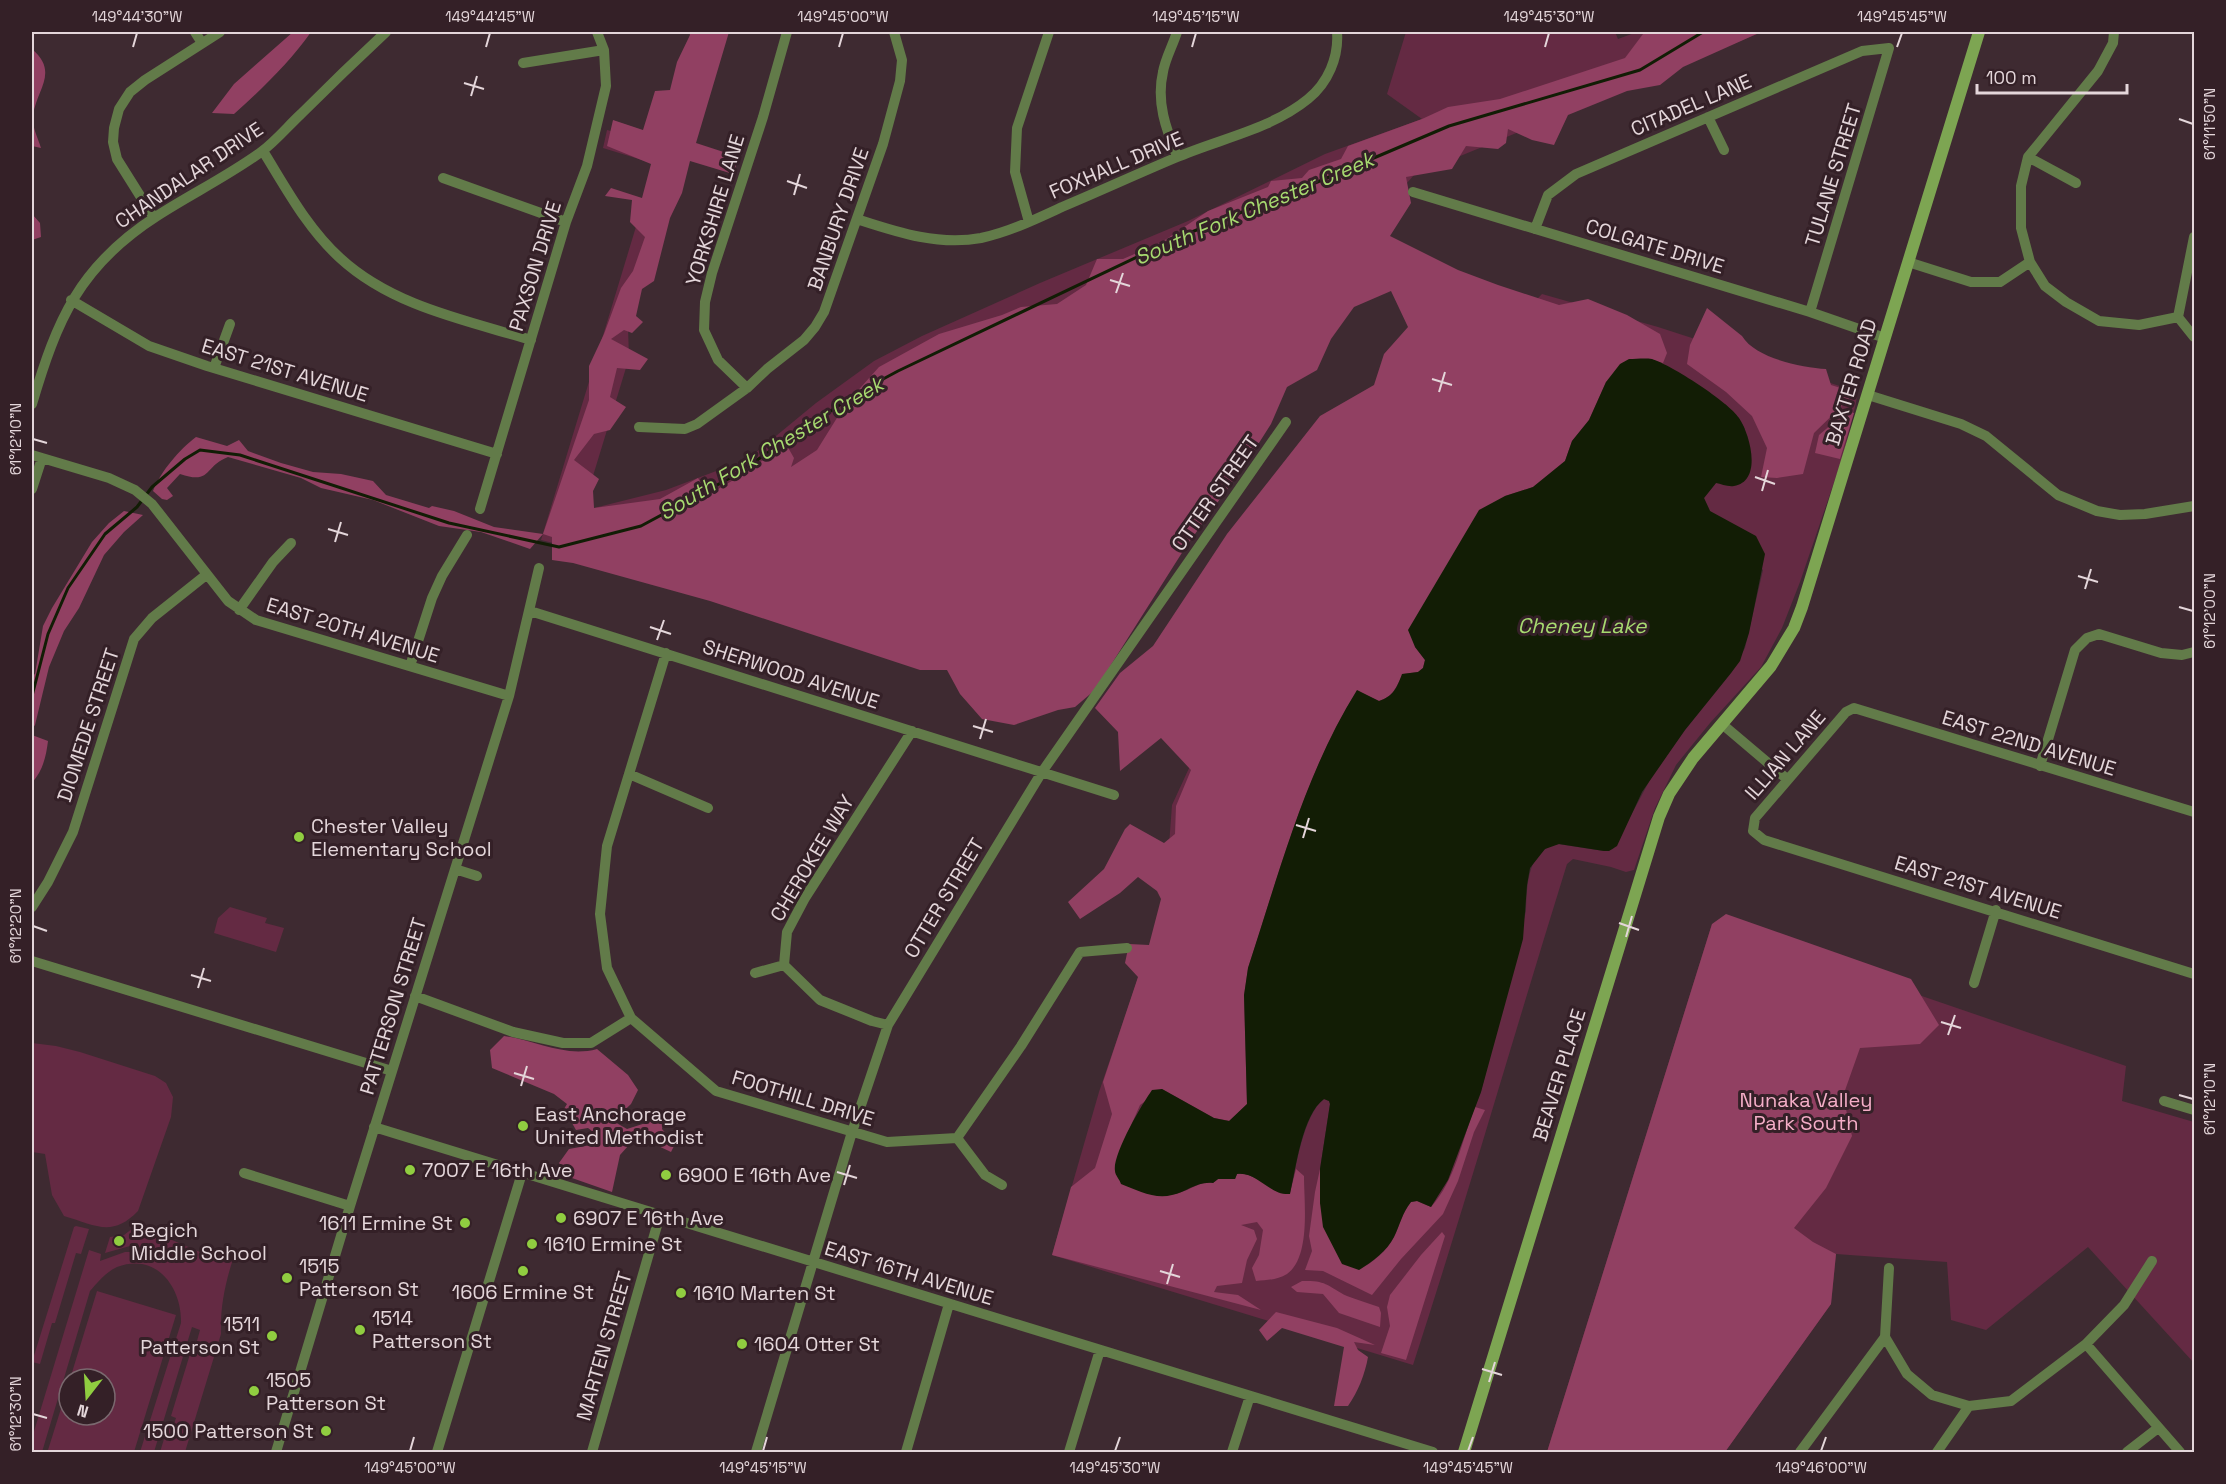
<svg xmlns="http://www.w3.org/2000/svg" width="2226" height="1484" font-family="'Space Grotesk',sans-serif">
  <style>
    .green { fill: #642a43; fill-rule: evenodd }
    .forest { fill: #914062 }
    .water { fill: #121d05 }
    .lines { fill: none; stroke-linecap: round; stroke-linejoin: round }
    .stream { stroke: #121d05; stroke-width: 3 }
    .street { stroke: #627b49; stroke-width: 10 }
    .secondary { stroke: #7da552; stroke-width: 12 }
    .ticks { fill: none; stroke: #e4d6da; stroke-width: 2 }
    .poi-dot { fill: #90cd40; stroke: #342027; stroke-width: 2 }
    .labels { text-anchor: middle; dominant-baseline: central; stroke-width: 6; stroke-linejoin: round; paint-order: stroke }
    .street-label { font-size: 20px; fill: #e4d6da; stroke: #342027 }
    .poi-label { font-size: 20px; fill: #e4d6da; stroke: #342027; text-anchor: start }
    .park-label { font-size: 20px; fill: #f5aec8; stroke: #342027 }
    .water-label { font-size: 21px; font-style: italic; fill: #a7da70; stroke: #342027 }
    .neatline { fill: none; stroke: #e4d6da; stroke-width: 2 }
    .ticks-label { font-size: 15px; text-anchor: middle; fill: #e4d6da }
  </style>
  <rect width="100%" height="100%" fill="#3e2a31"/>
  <path class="green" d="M692,32l-64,295 1,31 -40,131 5,19 72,-18 82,-31 68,-56 58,-42 48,-25 118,-53 148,-62 137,-67 97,-35 -35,-25 19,-62h209l3,7 19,-7h125l-348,143 -56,64 -509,396 -297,-89 1,-3 -12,-3 114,-376 -52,-16 4,-18 54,14z
    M1542,294l116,33 194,63 5,5 -1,8 -13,53 -43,126 -18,46 -21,39 -51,56 -34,42 -21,43 -21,62 -8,2 -15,-5 -38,-8 -6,5c-52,167 -100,335 -154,501l-361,-110 47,-163 66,-193 7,-94 115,-249zM1725,404l13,13 7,12 -29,54 -12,15 6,13 53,59 -18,78 -14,25 -46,57 -33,46 -39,73 -9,2 -46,-7c-31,6 -31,41 -32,67l-45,181 -11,27 -150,50 10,-65 -1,-3 -5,-2c-21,16 -28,69 -34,95l-77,-11z
    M230,907l37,11 -2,5 19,5 -8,24 -62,-19 4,-15z
    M1712,924l414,142 -4,35 72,21v241l-106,-116 -102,83 -35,-10 -4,-58 -111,-8 -5,50 -106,148h-178z
    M32,1043l24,3 24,6 75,24 11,7 7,14 -2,20 -33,94c-26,27 -43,14 -74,5l-12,-21 -7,-41 -13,-2z
    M137,1225l63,27 33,7c-8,25 -13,49 -12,75l-36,118h-25l8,-26 5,1 3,-9 -5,-2 23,-75h3l3,-11 -8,-3 -38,125h-14l41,-129c1,-35 -24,-71 -64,-56 -11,5 -19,15 -27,24l-48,161h-10v-14l57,-188 12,4 -1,7 25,-9h19l-2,-5 -12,-1 -25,7 5,-16 14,-2z
    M76,1226l13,3 -8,25 -5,-1 -21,70h-3l-12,41 -8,-2 42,-135z
    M97,1291l79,24 -42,137h-78l-8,-2 21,-67v32h36v-36h-35z"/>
  <path class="forest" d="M293,32h18c-21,30 -49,57 -77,82l-22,-1 22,-29z
    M689,32h40l-33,111 43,14 -6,17 -43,-13 -8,32 -12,25 -16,63 -12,8 -6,27 7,6 -11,11 -8,-3 -13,9 37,20 -8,11 -23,-2 -7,29 16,10 -16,23 -16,4 -20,26 25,19 -6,12 1,17 66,-9 38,-21 10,17 34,-20 44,-31 8,14 -3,9 26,-17 28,-45 34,-38 60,-33 63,-19 19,-8 36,-3 29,-19 11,-26h26l39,-17 46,-31 60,-24 3,-6 31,-3 7,-8 32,-11 7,-13 74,-27 26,-12 52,-8 125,-41 18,-24 5,-2h113l-78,35 -23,18 -33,6 -59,24 -14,30 -22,-5 -24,-11 -2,14 -8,6 -32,-3 -14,23 -46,8 5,26 -21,33 68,34 40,15 61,20 29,-6 39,16 33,19 7,19 -4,10 -14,-4 -43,23 -17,38 -17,21 -7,20 -32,26 -28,9 -90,151 10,13 -2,8 -5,4 -15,2c-7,13 -9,22 -24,27l-22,-10c-53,84 -78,184 -109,277l-4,28 3,108 -17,17 -16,-3 -52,-29 -22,16 -21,48 -4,18c28,18 37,33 72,19 10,-4 14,-8 26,-7l5,-4h17l2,-5c20,-2 33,19 53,19l6,-24 8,7c0,26 7,81 -17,98 -10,6 -20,6 -31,7l-4,-13 7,-13 4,-25 -6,-8 -16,3 13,5 3,9 -10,21 -5,23 -25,3 -3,6 24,3 23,15 -209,-55 19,-68 24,-19 17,-54 -9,-32 35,-105 -13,-14 4,-19 20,1 12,-46 -4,-8 -19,-14 -18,16 -40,26 -12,-17 36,-33 21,-40 5,-5 34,19 11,-9 1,-28 15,-36 -30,-32 -41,33 -2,-39 -23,-24 25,-35 33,-27 74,-112 93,-118 54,-31 10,-31 24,-27 -17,-36 -37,16 -23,32 -14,31 -30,17 -16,37 -21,33 -65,91 -90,142 -20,17 -17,3 -44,15 -32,-6 -22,-25 -13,-24h-27l-210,-69 -137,-38 -21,-3v-23l-9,-3 -13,15 -49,-17 -42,-6 -66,-26 -52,-12 -20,-10 -73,-21c-24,9 -16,28 -48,17l-13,14 6,8 -6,4 -5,-1 -9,-8c8,-20 26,-41 43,-54l31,9 12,-6 9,11 33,12 32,9 28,2 32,7 13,14 43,13 3,-2 22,5 40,16 49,7 46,-134v-34l15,-32 17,-46 12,-17 12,-34 -15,-15 2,-22 -27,-4 6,-8 31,10 9,-34 -44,-18 6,-26 30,10 12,-39 15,-1 7,-28 13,-27z
    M32,49c27,23 5,40 1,66 -2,10 5,23 8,33l-9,-2z
    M32,214l8,9 1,14 -9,3z
    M1707,308l35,28c14,23 60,31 84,33l5,16 19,6 -1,8 -35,34 -11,41 -26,4 -16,-1 6,-29 -15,-32 -26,-24 -39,-28 3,-19z
    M1850,412l4,1 -14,46 -25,-6 4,-18 26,-22z
    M124,511l19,4 -19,17 -20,23 -25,53 -15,23 -15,36 -14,58 -3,4v-53l3,-2 8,-48 9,-18 40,-66 17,-19z
    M32,735l16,6c-2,16 -5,29 -16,42z
    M1726,914l185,65 28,46 -19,19 -60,4 -17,48 9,40 -26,52 -32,40 19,14 23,12 -5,50 -106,148h-178l165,-528z
    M504,1036c31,4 61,22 93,13l31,26 10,15 -7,14 -18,17 14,8 28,-9 8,-10 1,7 -2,12 13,15 -4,8 -34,-16 -17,19 -8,37 -40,-14 -13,-15 10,-14 22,-4 5,-11 -8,-6 -12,2 -12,-21 3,-5 -13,-10 -62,-26 -2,-18z
    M1475,1107l10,3 -11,22 -16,49 -15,33 -42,45 -29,36 -49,-24 -18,-1 7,-19 -3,-15 6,-44 5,-23v34l39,67c14,-8 28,-19 35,-33 6,-12 8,-24 17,-35l6,-1 14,6c24,-26 31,-67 44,-100z
    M1442,1232l3,4 -39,124 -25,-7 9,-27 -3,-19 3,-12 31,-40z
    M1302,1281c25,-1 25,5 45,15 10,4 21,7 32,11l2,6 -1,14 -41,-14 -16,-19 -26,-2 -6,-5z
    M1276,1312l61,16 38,17 -21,-3 4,8 10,7c-3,17 -10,35 -20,49h-14l10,-59 -62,-19 -15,13 -8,-11z"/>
  <path class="water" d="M1629,359c7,0 16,-1 23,0 19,6 77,43 87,59 11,16 24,63 -5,68 -6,1 -13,-2 -18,-3l-12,15 6,13 46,25 9,18 -16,79 -9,28 -9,12 -46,57 -43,62 -25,54 -8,5h-5l-45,-7 -14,5 -15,19 -3,17 -4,54 -42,153 -33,88 -17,27 -14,-6 -6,1c-9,11 -11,23 -17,35 -7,14 -22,25 -35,33l-17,-6 -19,-37 -3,-24v-34l10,-65 -1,-3 -5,-2c-22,16 -28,69 -34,95 -20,2 -33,-23 -53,-20l-2,5h-17l-5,4c-16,-2 -26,9 -41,12 -17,5 -35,-5 -51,-11 -1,-4 -6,-9 -6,-13 -3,-16 27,-67 37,-81l10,-1 52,29 15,3 18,-17 -3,-109 4,-27c31,-94 56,-193 109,-278l22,11c15,-5 18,-14 23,-27l16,-2 5,-4 2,-8 -10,-13 -7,-17 71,-120 26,-14 28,-9 32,-26 7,-20 17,-21 17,-38 14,-18z"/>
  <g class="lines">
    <path class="stream" d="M32,696l16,-62 20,-46 37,-54 32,-27 15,-20 33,-28 15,-9 40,5 209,68 110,24 82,-21 89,-48 129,-86 39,-21 281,-134 136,-54 134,-57 191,-56 63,-38"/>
    <path class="street" d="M195,32l7,11
      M1177,32c-4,13 -12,27 -14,40 -7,30 3,57 14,84
      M2114,32l-1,11 -15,28 -70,86 -7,29v42l9,34 15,24 21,16 33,19 40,4 39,-8
      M523,63l81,-13
      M1708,117l16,33
      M263,151c23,37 44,77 77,107 52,48 125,62 191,82
      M2028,157l48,26
      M443,178l123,44
      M1413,192l397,120 75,26
      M154,218l-37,-59 -4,-17 1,-14 5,-19 11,-17 15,-12 75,-48
      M857,219c40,13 81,27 124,19 28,-6 55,-19 81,-31 38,-16 75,-33 113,-49 43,-19 95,-28 133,-59 20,-16 31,-42 29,-67
      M1029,222l-14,-50 2,-44 32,-96
      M1535,229l13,-34 28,-21 286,-123 27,-3 -79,264
      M1908,262l63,20h29l30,-20
      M71,300l78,46 58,20 290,88
      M2178,317l16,-80
      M2178,317l16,20
      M214,368l16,-44
      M747,388l-29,-28 -14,-30 1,-28 7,-29 51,-156 24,-85
      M1868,395l93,29 25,12 72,59 39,16 23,4 25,-1 49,-8
      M32,404c25,-84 47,-138 125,-188 34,-22 71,-40 104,-64 15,-11 27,-26 40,-38 28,-28 56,-55 85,-82
      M639,427l46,2 12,-5 50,-36 20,-19 37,-29 11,-13 9,-15 59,-168 17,-63 2,-21 -8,-28
      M32,455l77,23 26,12 17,14 76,97 28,19 253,76
      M32,489l10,-31
      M480,509l86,-287 21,-56 19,-80 -2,-36 -7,-18
      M239,610l34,-48 18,-19
      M530,611l584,184
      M666,653l-59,193 -7,68 7,54 24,50 85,73 171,51 70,-4 64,-92 59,-94 47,-4
      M410,666l22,-68 10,-22 25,-41
      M1722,724l65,55
      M2040,766l35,-116 12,-12 12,-4 62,19 21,2 12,-3
      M629,774l79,34
      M2194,812l-340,-104 -8,4 -91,106 -2,13 11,9 430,134
      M455,869l22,7
      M32,907l16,-25 25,-50 61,-193 18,-21 54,-43
      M32,961l360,110
      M755,973l29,-8
      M1974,983l22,-73
      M415,996l98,36 50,11h28l40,-25
      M888,1025l-16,-4 -52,-21 -36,-35 3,-33 18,-34 107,-167
      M2164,1101l30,9
      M374,1127l1059,325
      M957,1138l28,37 17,10
      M244,1173l106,33
      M1885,1337l22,37 25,21 37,11 42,-5 75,-57 38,-39 28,-44
      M2086,1344l94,108
      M276,1452l74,-246 159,-510 30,-128
      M437,1452l85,-279
      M592,1452l68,-237
      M756,1452l96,-320 36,-107 154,-253 244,-350
      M906,1452l43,-148
      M1069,1452l31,-102
      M1232,1452l18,-56
      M1800,1452l85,-115 4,-69
      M1937,1452l32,-46
      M2127,1452l31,-24"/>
    <path class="secondary" d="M1464,1452l195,-635 10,-23 24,-36 78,-92 23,-38 8,-21 177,-575"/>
  </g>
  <path class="ticks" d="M133,47l4,-14M486,47l4,-14M839,47l4,-14M1192,47l4,-14M1545,47l4,-14M1897,47l5,-14M464,83l20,6M471,96l6,-20M2179,119l14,5M787,181l20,7M794,195l6,-21M1110,280l20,6M1116,293l7,-20M1432,379l20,6M1439,392l6,-20M33,439l14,4M1755,477l20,7M1762,491l6,-21M328,529l20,6M335,542l6,-20M2078,576l20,6M2085,589l6,-20M2179,607l14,4M650,627l21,7M657,640l7,-20M973,726l20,6M980,739l6,-20M1296,825l20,6M1303,838l6,-20M1619,923l20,7M33,926l14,5M1626,937l6,-21M191,975l20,6M198,988l6,-20M1941,1022l20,6M1948,1035l7,-20M514,1073l20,6M521,1086l6,-20M2179,1095l14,4M837,1172l20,6M844,1185l6,-20M1160,1271l20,6M1167,1284l6,-20M1482,1369l20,6M1489,1382l6,-20M33,1414l14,4M410,1451l4,-14M763,1451l4,-14M1115,1451l5,-14M1468,1451l5,-14M1821,1451l5,-14"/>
  <g class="poi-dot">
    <circle cx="299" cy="837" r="6"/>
    <circle cx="523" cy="1126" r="6"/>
    <circle cx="410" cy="1170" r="6"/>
    <circle cx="666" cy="1175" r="6"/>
    <circle cx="561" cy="1218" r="6"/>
    <circle cx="465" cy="1223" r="6"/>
    <circle cx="119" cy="1241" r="6"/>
    <circle cx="532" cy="1244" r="6"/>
    <circle cx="523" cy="1271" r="6"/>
    <circle cx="287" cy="1278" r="6"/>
    <circle cx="681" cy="1293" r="6"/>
    <circle cx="360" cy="1330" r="6"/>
    <circle cx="272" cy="1336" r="6"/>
    <circle cx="742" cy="1344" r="6"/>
    <circle cx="254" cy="1391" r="6"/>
    <circle cx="326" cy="1431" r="6"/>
  </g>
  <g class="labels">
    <g class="street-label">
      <text transform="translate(1691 105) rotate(-23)">CITADEL LANE</text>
      <text transform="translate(1116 165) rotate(-23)">FOXHALL DRIVE</text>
      <text transform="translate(189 175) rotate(-34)">CHANDALAR DRIVE</text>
      <text transform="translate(1833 175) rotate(-73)">TULANE STREET</text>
      <text transform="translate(715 210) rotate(-73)">YORKSHIRE LANE</text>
      <text transform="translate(838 219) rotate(-71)">BANBURY DRIVE</text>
      <text transform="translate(1655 246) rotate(17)">COLGATE DRIVE</text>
      <text transform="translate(535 266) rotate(-73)">PAXSON DRIVE</text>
      <text transform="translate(285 370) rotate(17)">EAST 21ST AVENUE</text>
      <text transform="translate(1851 382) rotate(-73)">BAXTER ROAD</text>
      <text transform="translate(1215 493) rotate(-55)">OTTER STREET</text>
      <text transform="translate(353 630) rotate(17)">EAST 20TH AVENUE</text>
      <text transform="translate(791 674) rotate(18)">SHERWOOD AVENUE</text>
      <text transform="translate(88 725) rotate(-72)">DIOMEDE STREET</text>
      <text transform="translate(2029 743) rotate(17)">EAST 22ND AVENUE</text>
      <text transform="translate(1785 755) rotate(-49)">ILLIAN LANE</text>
      <text transform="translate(812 858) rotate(-59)">CHEROKEE WAY</text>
      <text transform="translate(1978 887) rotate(17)">EAST 21ST AVENUE</text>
      <text transform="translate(944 898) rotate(-59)">OTTER STREET</text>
      <text transform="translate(393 1006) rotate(-73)">PATTERSON STREET</text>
      <text transform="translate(1559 1075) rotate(-73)">BEAVER PLACE</text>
      <text transform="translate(803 1098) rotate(17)">FOOTHILL DRIVE</text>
      <text transform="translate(909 1273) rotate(17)">EAST 16TH AVENUE</text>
      <text transform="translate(604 1346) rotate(-74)">MARTEN STREET</text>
    </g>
    <g class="poi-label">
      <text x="311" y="826">Chester Valley<tspan x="311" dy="23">Elementary School</tspan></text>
      <text x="535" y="1114">East Anchorage<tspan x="535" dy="23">United Methodist</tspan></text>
      <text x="422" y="1170">7007 E 16th Ave</text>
      <text x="678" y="1175">6900 E 16th Ave</text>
      <text x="573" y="1218">6907 E 16th Ave</text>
      <text x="453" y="1223" text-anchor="end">1611 Ermine St</text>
      <text x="131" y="1230">Begich<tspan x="131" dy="23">Middle School</tspan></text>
      <text x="544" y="1244">1610 Ermine St</text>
      <text x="299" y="1266">1515<tspan x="299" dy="23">Patterson St</tspan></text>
      <text x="523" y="1292" text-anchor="middle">1606 Ermine St</text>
      <text x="693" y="1293">1610 Marten St</text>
      <text x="372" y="1318">1514<tspan x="372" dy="23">Patterson St</tspan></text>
      <text x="260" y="1324" text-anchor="end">1511<tspan x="260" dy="23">Patterson St</tspan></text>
      <text x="754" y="1344">1604 Otter St</text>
      <text x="266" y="1380">1505<tspan x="266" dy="23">Patterson St</tspan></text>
      <text x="314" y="1431" text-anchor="end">1500 Patterson St</text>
    </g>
    <g class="park-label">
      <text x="1806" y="1100">Nunaka Valley<tspan x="1806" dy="23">Park South</tspan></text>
    </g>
    <g class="water-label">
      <text transform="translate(1254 208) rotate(-23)">South Fork Chester Creek</text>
      <text transform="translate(771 448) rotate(-31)">South Fork Chester Creek</text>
      <text x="1582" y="625">Cheney Lake</text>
    </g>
  </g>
  <rect width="2226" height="1484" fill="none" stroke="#342027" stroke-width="66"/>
  <g transform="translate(87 1397) rotate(197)"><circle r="28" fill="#342027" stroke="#7a696f" stroke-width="1.5"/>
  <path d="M0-4.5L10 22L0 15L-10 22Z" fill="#90cd40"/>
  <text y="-9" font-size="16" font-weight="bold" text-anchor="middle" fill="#e4d6da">N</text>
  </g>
  <path d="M1977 84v9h150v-9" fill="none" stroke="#e4d6da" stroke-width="3"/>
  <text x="1986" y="84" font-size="18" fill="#e4d6da" stroke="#342027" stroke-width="4.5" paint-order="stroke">100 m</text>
  <rect x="33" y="33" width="2160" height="1418" class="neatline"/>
  <g class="ticks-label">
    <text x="137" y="22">149°44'30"W</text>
    <text x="490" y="22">149°44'45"W</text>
    <text x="843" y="22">149°45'00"W</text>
    <text x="1196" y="22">149°45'15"W</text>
    <text x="1549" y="22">149°45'30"W</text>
    <text x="1902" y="22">149°45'45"W</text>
    <text transform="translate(2210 124) rotate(-90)" y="5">61°11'50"N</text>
    <text transform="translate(16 439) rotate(-90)" y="5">61°12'10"N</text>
    <text transform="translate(2210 611) rotate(-90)" y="5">61°12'00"N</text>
    <text transform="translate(16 926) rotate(-90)" y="5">61°12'20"N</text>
    <text transform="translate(2210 1099) rotate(-90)" y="5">61°12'10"N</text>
    <text transform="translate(16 1414) rotate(-90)" y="5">61°12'30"N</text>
    <text x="410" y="1473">149°45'00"W</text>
    <text x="763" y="1473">149°45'15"W</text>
    <text x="1115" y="1473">149°45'30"W</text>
    <text x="1468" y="1473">149°45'45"W</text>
    <text x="1821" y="1473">149°46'00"W</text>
  </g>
</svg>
